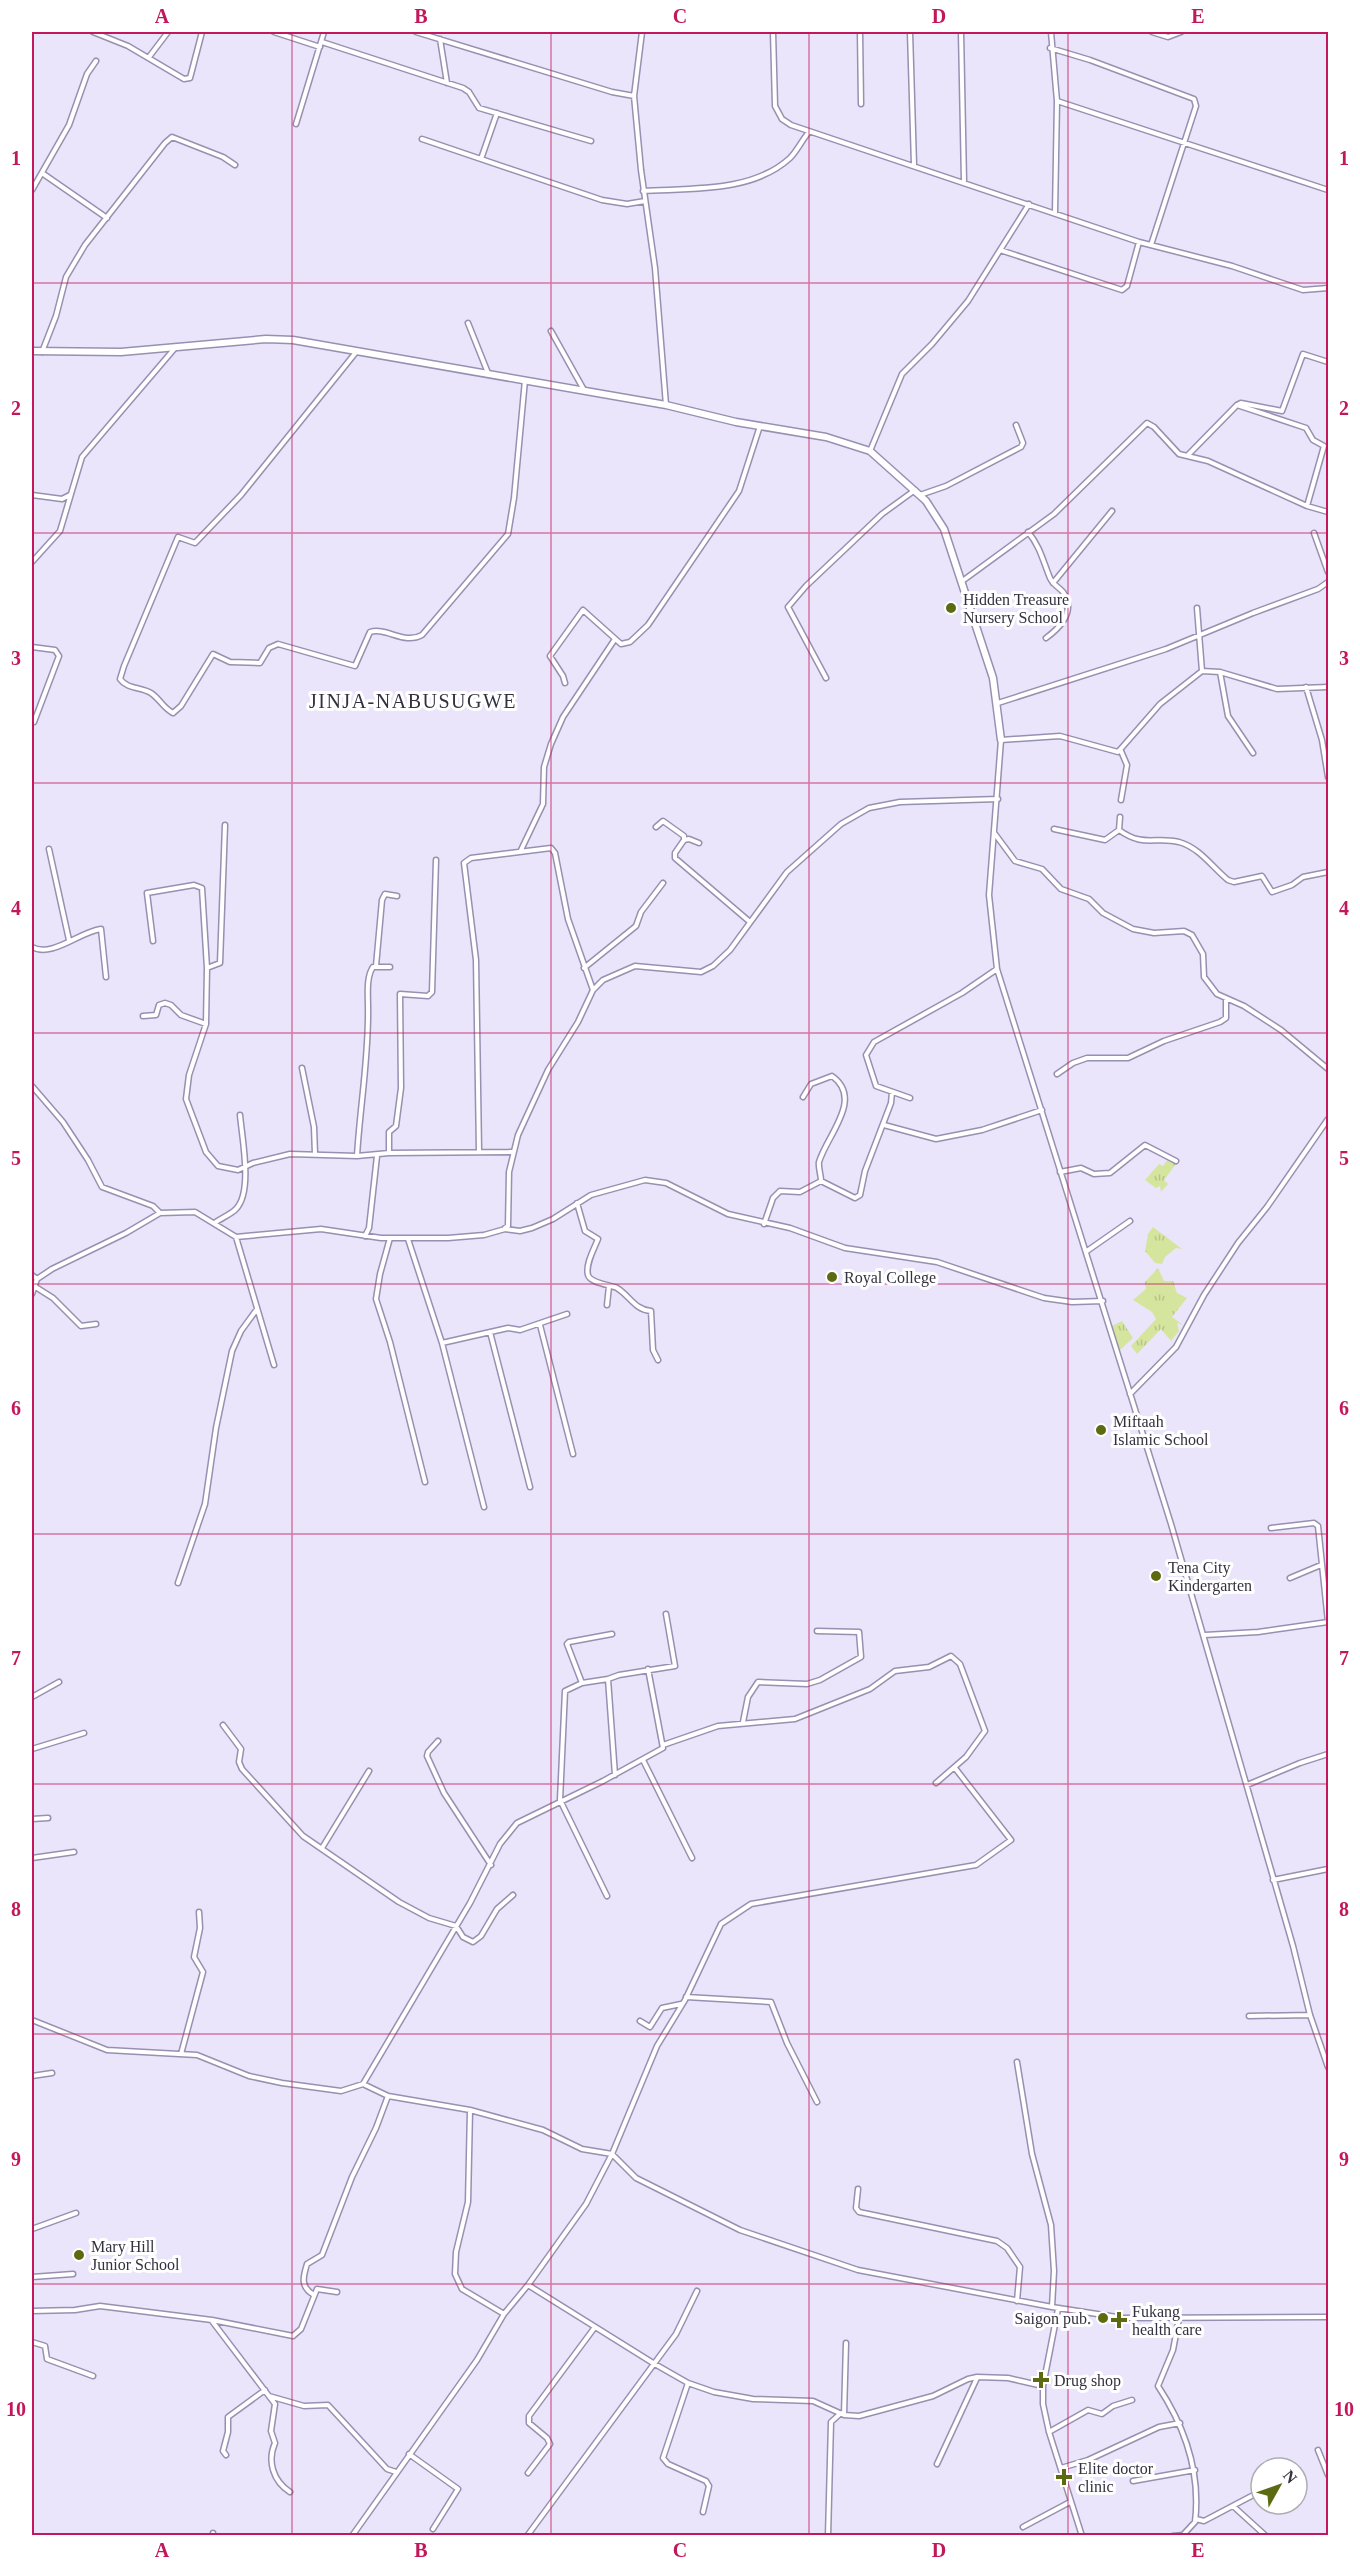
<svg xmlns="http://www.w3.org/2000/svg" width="1360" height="2567" font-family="'Times New Roman',serif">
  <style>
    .grass { fill: url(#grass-tufts) }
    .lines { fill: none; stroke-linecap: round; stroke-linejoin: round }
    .street-casing { stroke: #9790b1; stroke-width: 7 }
    .secondary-casing { stroke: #9790b1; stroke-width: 9 }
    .street { stroke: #fff; stroke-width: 4 }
    .secondary { stroke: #fff; stroke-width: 6 }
    .grid { fill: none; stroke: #c2185b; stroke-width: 1.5; stroke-opacity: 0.55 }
    .poi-dot { fill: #5c6a12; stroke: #fff; stroke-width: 2 }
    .labels { text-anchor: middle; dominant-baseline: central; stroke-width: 6; stroke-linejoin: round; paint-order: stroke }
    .poi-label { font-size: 16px; fill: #34313f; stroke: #fff; text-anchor: start }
    .quarter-label { font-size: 20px; letter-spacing: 1.5px; fill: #34313f; stroke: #fff }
    .neatline { fill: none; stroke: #c2185b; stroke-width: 2 }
    .grid-label { font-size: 20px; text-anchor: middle; font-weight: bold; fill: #c2185b }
  </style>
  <defs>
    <pattern id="grass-tufts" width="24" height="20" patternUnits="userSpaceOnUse" patternTransform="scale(1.5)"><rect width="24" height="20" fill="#d5e59e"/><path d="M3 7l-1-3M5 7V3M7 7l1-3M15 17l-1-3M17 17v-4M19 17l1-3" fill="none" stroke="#b7c589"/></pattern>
  </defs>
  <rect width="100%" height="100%" fill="#eae5fb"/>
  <path class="grass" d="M1168,1159l8,5 -12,16 4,4 -7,8 -1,-6 -4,2 -11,-8 14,-16 4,2z
    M1153,1227l29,22 -6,-1 -11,9 -3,7 -7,-1 -10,-12 3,-17z
    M1158,1268l6,13h9l4,12 10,5 -15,19 11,8 -6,-2 2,8 -8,10 -10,-12 -24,25 -6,-8 25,-27 -4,-7 -19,-12 13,-11 -1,-7z
    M1122,1321l11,17 -15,14 -6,-26z"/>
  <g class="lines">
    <defs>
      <path id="street" d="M93,32l35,14 56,33 6,-1 12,-46
        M274,32l46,15
        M416,32l196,60 22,4
        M642,32l-8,64 7,74 14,98 11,137
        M773,32l2,74 7,13 9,6 348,117 93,24 71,24 25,-2
        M860,32l1,72
        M910,32l4,133
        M961,32l3,149
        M1051,32l6,69 -2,112
        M1152,32l16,5 13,-5
        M440,39l7,44
        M322,42l141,46 6,4 10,16 112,33
        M1050,48l40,12 104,39 2,7 -45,139
        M149,57l19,-25
        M1057,101l271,89
        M296,124l28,-92
        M422,139l180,61 25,4 18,-3
        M481,159l16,-46
        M42,173l65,45
        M32,190l37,-65 18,-51 9,-13
        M643,191c47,-3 109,2 147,-33 7,-7 12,-18 19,-26
        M1000,250l122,40 5,-4 12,-44
        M468,323l20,50
        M551,331l33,59
        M357,351l-116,144 -46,48 -17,-6 -54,129 -4,13c7,10 21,8 31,14 9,6 12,15 22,20l8,-7 32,-52 17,8 30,1 9,-15 9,-4 77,22 15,-34c17,-5 34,13 52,3l86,-101 6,-36 11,-118
        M42,352l14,-36 10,-39 19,-32 80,-102 7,-6 51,20 12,8
        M1237,405l69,23 7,12 11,6 -17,60
        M870,451l32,-77 30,-30 36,-43 61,-97
        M1188,455l49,-50 4,-2 41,8 21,-57 25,8
        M32,495l30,4 8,-4
        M920,495l26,-9 75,-39 2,-4 -7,-18
        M1028,532c12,14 15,29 22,46 3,7 9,9 13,14 13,19 -2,35 -17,46
        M1314,533l14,39
        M32,562l28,-31 22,-74 93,-109
        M961,582l93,-68 93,-91 7,4 25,27 29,7 99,45 21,6
        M1053,583l59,-72
        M1197,608l5,63
        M32,647l23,3 4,6 -25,66
        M1220,672l8,44 25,37
        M826,678l-38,-71 18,-21 76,-72 33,-24
        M565,683l-2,-7 -13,-20 33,-46 38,34 9,-2 18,-17 91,-134 21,-65
        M1306,687l16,53 6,37
        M1328,687l-51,2 -57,-17 -18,-1 -42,33 -42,48 -58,-16 -59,4 -12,155 8,74 174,555 122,422 17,69 18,52
        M998,703l168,-54 87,-36 65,-24 10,-7
        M1121,751l6,14 -6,35
        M225,825l-5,138 -13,5 -1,56 -17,51 -3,24 20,53 12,14 20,4 15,-7 37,-9 67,2 32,-3 123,-1
        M656,827l7,-6 21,15v4
        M1054,829l51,11 14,-10 1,-13
        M1119,830c25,18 36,6 60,12 21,6 33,25 49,38l6,2 28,-6 10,16 20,-7 11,-8 25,-5
        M995,834l20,27 27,8 19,20 28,10 14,14 30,16 21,4 30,-2 8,4 11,19 1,23 13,17 27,12 37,24 47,39
        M699,843l-10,-4 -5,1 -9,13v5l75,64
        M49,849l20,91
        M521,850l22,-46 1,-37 7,-23 12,-27 52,-78
        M153,941l-6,-48 47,-8 8,3 5,80
        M32,947c20,11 47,-15 69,-18l5,48
        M376,966l6,-66 3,-6 12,2
        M584,968l52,-42 5,-14 22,-29
        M143,1016l13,-1 3,-10 6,-2 6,2 10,10 25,9
        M302,1068l12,59 1,27
        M1057,1074l16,-11 14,-5h41l36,-17 56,-19 6,-4v-18
        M32,1086l31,36 25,38 14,27 51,19 7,7
        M803,1097l8,-13 21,-8c32,23 -5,59 -13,86 -1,5 2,13 2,19
        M910,1098l-34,-12 -10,-31 8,-13 88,-49 35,-24
        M884,1125l52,14 46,-9 60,-20
        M479,1151l-3,-191 -12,-97 7,-5 80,-10 4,5 13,66 25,71
        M389,1153v-21l7,-6 5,-38 -1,-94 28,2 4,-4 4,-132
        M357,1156c3,-50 12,-99 11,-149 0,-12 -2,-30 5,-40h17
        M1060,1172l21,-4 13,6 16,-1 35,-28 31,16
        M577,1203l8,28 13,8c-4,10 -13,26 -10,36 2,8 23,10 29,13 13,8 18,22 34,23l2,39 5,10
        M216,1222c6,-4 15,-8 20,-13 17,-17 6,-71 4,-94
        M764,1224l9,-26 7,-7 20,1 21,-11 34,17 5,-3 5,-24 26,-68 1,-11
        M505,1228l3,-2 1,-54 9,-37 30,-65 30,-48 15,-32 10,-10 32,-14 66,6 12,-6 17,-16 57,-78 54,-48 28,-16 31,-6 98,-3
        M365,1236l4,-8 8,-72
        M236,1237l38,128
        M390,1238l-10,36 -4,25 14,43 35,140
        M408,1239l34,104 42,164
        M1087,1251l43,-30
        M32,1275l5,4
        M34,1286l19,12 28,28 15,-2
        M32,1294l5,-15 15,-10 74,-36 34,-20 35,-1 41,25 85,-8 60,9h67l36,-3 21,-6 15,2 12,-3 21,-9 38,-24 54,-15 21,3 62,31 62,14 55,20 92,14 107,36 28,4 31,-1
        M607,1305l2,-19
        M540,1325l33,129
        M490,1332l40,155
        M442,1343l66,-15 12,2 47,-16
        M1130,1394l46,-47 28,-52 34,-52 29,-36 61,-88
        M1271,1528l43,-5 4,3 10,96
        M1290,1578l31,-13
        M178,1583l27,-79 11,-76 16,-77 9,-20 16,-22
        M1205,1635l53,-3 70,-10
        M582,1683l-15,-39 2,-2 43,-8
        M32,1697l27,-15
        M743,1722l5,-25 10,-15 49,2 13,-4 41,-23 -2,-25 -42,-1
        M223,1725l18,24 -2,13 3,7 61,67 96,66 30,16 27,8 7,11 10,5 8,-6 16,-27 16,-14
        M438,1741l-10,11 -1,4 17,37 47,72
        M663,1745l55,-19 77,-7 75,-30 25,-18 34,-4 22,-11 9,8 25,67 -19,26 -30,26
        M32,1749l52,-16
        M643,1760l49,98
        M955,1768l56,72 -35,25 -225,39 -30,20 -36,76 -28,46 -45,108 -26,50 -58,81 125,78 35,20 26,9 39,7 60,2 31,14 15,1 74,-20 35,-17 9,-2 31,1 35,8
        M615,1775l-7,-96 11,-4 56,-9 -9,-52
        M1247,1785l53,-22 28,-9
        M32,1819l16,-1
        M322,1848l47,-77
        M32,1858l42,-6
        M1273,1880l55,-11
        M607,1896l-47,-96 5,-109 17,-8 26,-4
        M686,1997l85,5 16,41 30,59
        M1249,2016l61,-1
        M32,2020l75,30 90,5 52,21 33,7 59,8 22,-7 25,12 82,14 73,20 39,19 30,5 24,24 104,52 118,40 194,37 71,11 205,-1
        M640,2021l10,6 12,-19 19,-4
        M181,2054l22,-82 -9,-15 6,-29 -1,-16
        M1017,2062l15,92 19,71 3,46 -2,36
        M32,2076l20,-3
        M363,2084l107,-181 30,-59 17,-21 86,-42 60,-33 -15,-79
        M470,2110l-2,92 -12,50 -1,22 7,15 42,25
        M858,2189l-2,19 3,4 138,29 10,7 13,19 -3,34
        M32,2229l44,-16
        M32,2277l41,-3
        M314,2295c-14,-8 -11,-18 -7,-31l15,-9 30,-78 24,-49 12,-32
        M1058,2309l-15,77v18l6,28 33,104
        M32,2311l43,-1 25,-4 112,14 81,16 8,-7 16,-40 20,3
        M1179,2318l-6,32 -15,36c27,41 43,86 37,136l-13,14
        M212,2321l63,83 -4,27 4,12c-8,18 -2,38 15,49
        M32,2342l13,4 2,13 46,17
        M688,2383l-25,75 5,6 38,17 3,5 -6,26
        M269,2396l35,10 24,-1 59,64 9,3
        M844,2415l2,-72
        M1049,2432l39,-22 14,4 11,-8 19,-6
        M1318,2450l10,25
        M409,2454l49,35 -25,40
        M226,2455l-3,-4 5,-19v-15l37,-27
        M937,2464l40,-86
        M1061,2468l27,-8 71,-33 21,-4
        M528,2473l22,-29 -3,-6 -18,-15v-7l66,-89
        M1133,2481l62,-11
        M1233,2506l33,30
        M1196,2519l8,2 57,-30
        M1023,2527l47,-25
        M213,2533v3
        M352,2536l125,-176 27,-46 24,-29
        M527,2536l149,-202 21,-43
        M828,2536l3,-114 10,-9
        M1173,2536l10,-1"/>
      <path id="secondary" d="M32,351l89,1 145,-13 27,1 373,65 70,17 90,15 44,14 56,50 18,28 49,149 8,62"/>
    </defs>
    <use href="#street" class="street-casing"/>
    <use href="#secondary" class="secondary-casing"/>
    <use href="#street" class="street"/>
    <use href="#secondary" class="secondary"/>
  </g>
  <path class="grid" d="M292,32v2504M551,32v2504M809,32v2504M1068,32v2504M32,283h1296M32,533h1296M32,783h1296M32,1033h1296M32,1284h1296M32,1534h1296M32,1784h1296M32,2034h1296M32,2284h1296"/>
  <g class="poi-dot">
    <circle cx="951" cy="608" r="6"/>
    <circle cx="832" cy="1277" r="6"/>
    <circle cx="1101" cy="1430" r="6"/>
    <circle cx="1156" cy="1576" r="6"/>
    <circle cx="79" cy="2255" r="6"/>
    <circle cx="1103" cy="2318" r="6"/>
    <path d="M1116 2311h6v6h6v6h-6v6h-6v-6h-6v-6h6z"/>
    <path d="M1038 2371h6v6h6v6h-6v6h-6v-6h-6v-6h6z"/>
    <path d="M1061 2468h6v6h6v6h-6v6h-6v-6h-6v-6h6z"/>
  </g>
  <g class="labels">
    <g class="poi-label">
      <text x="963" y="599">Hidden Treasure<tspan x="963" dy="18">Nursery School</tspan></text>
      <text x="844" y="1277">Royal College</text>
      <text x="1113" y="1421">Miftaah<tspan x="1113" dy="18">Islamic School</tspan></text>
      <text x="1168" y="1567">Tena City<tspan x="1168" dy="18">Kindergarten</tspan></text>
      <text x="91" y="2246">Mary Hill<tspan x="91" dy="18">Junior School</tspan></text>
      <text x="1132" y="2311">Fukang<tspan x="1132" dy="18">health care</tspan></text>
      <text x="1091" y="2318" text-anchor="end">Saigon pub.</text>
      <text x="1054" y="2380">Drug shop</text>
      <text x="1078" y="2468">Elite doctor<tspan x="1078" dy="18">clinic</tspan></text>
    </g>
    <g class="quarter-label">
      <text x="413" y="701">JINJA-NABUSUGWE</text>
    </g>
  </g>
  <rect width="1360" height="2567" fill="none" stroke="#ffffff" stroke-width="66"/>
  <g transform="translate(1279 2486) rotate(50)"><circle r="28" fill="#ffffff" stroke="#aeadb2" stroke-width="1.5"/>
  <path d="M0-4.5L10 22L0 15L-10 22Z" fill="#5c6a12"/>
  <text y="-9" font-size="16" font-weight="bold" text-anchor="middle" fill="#34313f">N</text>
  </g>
  <rect x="33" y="33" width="1294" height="2501" class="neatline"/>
  <g class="grid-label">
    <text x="162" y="23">A</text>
    <text x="421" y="23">B</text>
    <text x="680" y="23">C</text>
    <text x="939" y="23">D</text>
    <text x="1198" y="23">E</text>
    <text x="16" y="165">1</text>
    <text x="1344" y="165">1</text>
    <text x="16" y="415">2</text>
    <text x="1344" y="415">2</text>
    <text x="16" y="665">3</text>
    <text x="1344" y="665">3</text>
    <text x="16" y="915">4</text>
    <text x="1344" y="915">4</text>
    <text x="16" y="1165">5</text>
    <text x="1344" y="1165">5</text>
    <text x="16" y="1415">6</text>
    <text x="1344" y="1415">6</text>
    <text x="16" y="1665">7</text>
    <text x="1344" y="1665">7</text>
    <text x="16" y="1916">8</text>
    <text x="1344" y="1916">8</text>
    <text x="16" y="2166">9</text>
    <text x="1344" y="2166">9</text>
    <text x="16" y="2416">10</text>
    <text x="1344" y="2416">10</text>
    <text x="162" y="2557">A</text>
    <text x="421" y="2557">B</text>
    <text x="680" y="2557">C</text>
    <text x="939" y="2557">D</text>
    <text x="1198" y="2557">E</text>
  </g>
</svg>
